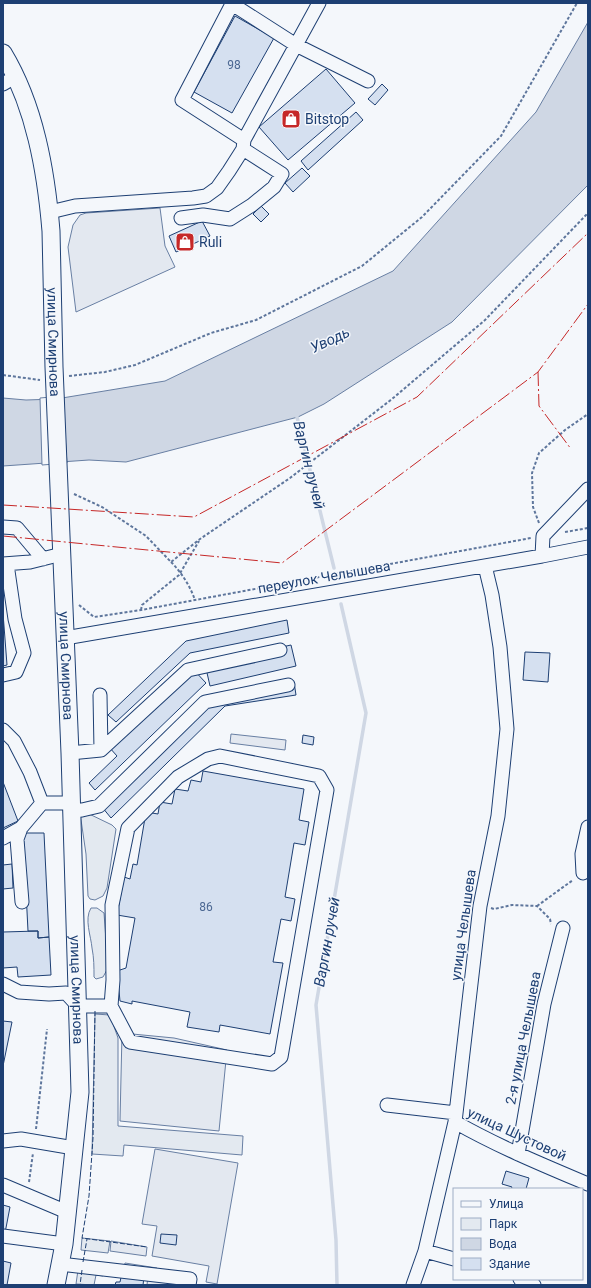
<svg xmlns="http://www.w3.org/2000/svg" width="591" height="1288" font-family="Roboto,sans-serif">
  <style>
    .green { fill: #e3e9f0; stroke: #687fa3 }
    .parking { fill: #e3e8f0; stroke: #687fa3 }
    .water { fill: #cfd7e4; stroke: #687fa3 }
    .pier { fill: #f4f7fb; stroke: #687fa3 }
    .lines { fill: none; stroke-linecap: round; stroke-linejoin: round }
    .stream { stroke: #cfd7e4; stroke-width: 3.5 }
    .building { fill: #d5e0f0; stroke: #1d3f73 }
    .minor-casing { stroke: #1d3f73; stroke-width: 15 }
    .major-casing { stroke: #1d3f73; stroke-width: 19 }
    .path { stroke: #5e769c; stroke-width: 2; stroke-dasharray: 3 2; stroke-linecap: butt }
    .minor { stroke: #f4f7fb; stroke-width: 13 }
    .major { stroke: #f4f7fb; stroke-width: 17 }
    .fence { stroke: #1d3f73; stroke-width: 1; stroke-dasharray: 5 2; stroke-linecap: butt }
    .power { stroke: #c62828; stroke-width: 1; stroke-dasharray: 14 3 2 3; stroke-linecap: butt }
    .labels { text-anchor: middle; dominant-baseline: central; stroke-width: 3; stroke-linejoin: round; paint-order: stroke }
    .number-label { font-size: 12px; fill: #4b6792 }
    .poi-label { font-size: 14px; fill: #1d3f73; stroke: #f4f7fb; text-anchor: start }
    .street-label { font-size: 14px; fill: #1d3f73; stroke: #f4f7fb }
    .water-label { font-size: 15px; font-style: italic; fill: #1d3f73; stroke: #f4f7fb }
  </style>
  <rect width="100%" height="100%" fill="#f4f7fb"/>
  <path class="green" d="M83,811l29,14 4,4 -9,59 -4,8 -8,4 -5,-1 -2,-3 -2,-42 -6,-41z
    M91,908h6l7,5 4,55 -5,9 -7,2 -2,-2c0,-10 0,-19 -2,-29 -1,-12 -8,-29 -1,-40z
    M95,1014l15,1 8,23v88l125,10 -1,19 -118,-10 -1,11 -31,-2z
    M82,1238l28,3 -2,12 -27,-3z
    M79,1263l26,4 -2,9 -7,-1 -2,10 -18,-1z"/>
  <path class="parking" d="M160,208l5,38 10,21 -99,45 -8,-65 5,-22 7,-10 6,-2z
    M231,734l55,6 -1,10 -55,-7z
    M122,1033l52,5 53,12 -8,81 -99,-10z
    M155,1149l83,14 -21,121 -11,-2 3,-16 -57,-10 5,-30 -15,-2z
    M111,1241l36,6 -1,9 -36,-5z
    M125,1263l32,5 -1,9 29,8h-38l1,-10 -25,-4z"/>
  <path class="water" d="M588,22v163l-136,137 -128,82 -26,13 -172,45 -37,-2 -86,6v-68l23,2 30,-1 109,-18 228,-110 143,-159z"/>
  <path class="pier" d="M62,396l5,67 -25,2 -2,-67z"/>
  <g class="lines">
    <path class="stream" d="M296,413l38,155
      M337,1285l-1,-45 -20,-235 50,-292 -25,-109"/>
  </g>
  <path class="building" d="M235,16l39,22 -42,75 -38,-21z
    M326,69l29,34 -67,57 -29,-33z
    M382,84l6,6 -13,15 -7,-6z
    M356,112l7,8 -55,50 -7,-9z
    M302,168l8,8 -17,16 -8,-9z
    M261,206l8,8 -8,8 -8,-8z
    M202,221l8,15 -34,16 -7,-16z
    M3,613l4,52 -4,1z
    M287,620l2,13 -99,20 -74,69 -8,-7 78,-74z
    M291,645l5,21 -86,20 -5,-22z
    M525,652l25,1 -2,29 -25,-2z
    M192,668l14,15 -111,107 -6,-7 28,-27 -8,-9z
    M294,682l2,13 -71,11 -114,112 -9,-11 116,-112z
    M303,735l11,2 -1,8 -11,-2z
    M203,771l101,18 -5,31 10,2 -4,23 -11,-2 -9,54 10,2 -4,22 -10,-2 -8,43 10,1 -13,71 -50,-9 -1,7 -32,-5 3,-15 -58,-11v3l-12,-3 -3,-30 9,-3 9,-50 -18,-3 7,-38 6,2 3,-15 4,1 9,-53 12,2 2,-12 12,2 3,-15 13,2 3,-11 10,2z
    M3,782l15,39 -15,7z
    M23,833h21l5,104 -11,1v-7h-10z
    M12,864l1,24 -10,1v-24z
    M38,931v7l11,-1 2,38 -33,2 -1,-10 -14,1v-36z
    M3,1021l9,1 -9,44z
    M506,1171l23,7 -3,11h-15l1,-2 -10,-3z
    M3,1205l7,2 -5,26h-2z
    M161,1234l16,1 -1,10 -16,-2z
    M3,1261l8,2 -4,22h-4z
    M122,1273l22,4 -1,8h-28l1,-3h4z"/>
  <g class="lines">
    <defs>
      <path id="minor" d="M3,84l12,-7
        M244,140l52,-95 72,36
        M50,212l25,-6 118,-8 13,-2 11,-8 12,-17 14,-22 1,-9 -62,-40 50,-96 64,41 23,-42
        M181,218l22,-3 27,4 22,-14 22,-18 8,-13 -39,-25
        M3,527l14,1 26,31
        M542,556l1,-20 45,-47
        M3,564l27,-2 32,-8
        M65,638l477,-82 46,-9
        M3,675l13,-3 8,-19 -9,-34 -7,-48v-7
        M100,695l1,55
        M3,730l11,11 16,31 12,31
        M70,753l31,-3 87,-80 92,-20
        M220,756l99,20 8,14 -46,267 -9,7 -142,-22 -19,-36 2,-26 -1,-75 16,-77 50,-51 30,-18z
        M72,811l10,-1 17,-4 106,-104 83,-17
        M21,828l-4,11 5,63
        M3,838l18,-10 21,-25h30
        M583,873l-1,-19 6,-27
        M3,984l16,8 30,2 17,-1 12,13h33
        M387,1105l69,8
        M455,1122c42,24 88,43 133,62
        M3,1141l18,-2 53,9
        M518,1154l26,-150 19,-76
        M3,1185l64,27
        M3,1236l61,8
        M425,1251l29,8
        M60,1264l130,15 -1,6
        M520,1279l14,6
        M413,1285l12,-34 30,-129 25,-216 18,-90 9,-87 -7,-82 -8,-52 -7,-29"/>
      <g id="major">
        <path id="s1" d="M3,53c32,53 43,118 48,178l3,136 16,386 10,339 -16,152 -8,41"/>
      </g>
    </defs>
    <use href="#minor" class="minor-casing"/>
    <use href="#major" class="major-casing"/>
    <path class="path" d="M3,375l37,5
      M69,376l36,-4 30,-7 76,-32 45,-13 106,-54 60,-49 79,-81 76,-133
      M74,494l28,13 44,29 25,26 29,-23 90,-61 102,-79 93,-79 103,-107
      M539,523l-6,-16 -1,-34 7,-20 26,-23 23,-16
      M565,532l23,-4
      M171,562c11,11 19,24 24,38
      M79,605l15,12 47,-7 390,-72
      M141,610l1,-5 37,-30 20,-34
      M537,906l36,-26
      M491,908l3,1 18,-4 25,1 13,13 1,5
      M36,1129l11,-100
      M29,1182l4,-29"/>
    <use href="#minor" class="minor"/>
    <use href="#major" class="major"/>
    <path class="fence" d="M95,1011l-2,127 -4,58 -7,42 65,9
      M83,1262l4,-23
      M82,1270l-2,15h3"/>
    <path class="power" d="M538,372l1,34 32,43
      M3,505l191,12 223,-120 171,-164
      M3,536l279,27 256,-191 50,-68"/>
  </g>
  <defs>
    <symbol id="shop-square" viewBox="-11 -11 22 22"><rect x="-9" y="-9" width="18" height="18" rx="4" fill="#c62828" stroke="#f4f7fb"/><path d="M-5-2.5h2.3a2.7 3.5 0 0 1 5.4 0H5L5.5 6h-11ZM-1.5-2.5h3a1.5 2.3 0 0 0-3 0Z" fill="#fff"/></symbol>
  </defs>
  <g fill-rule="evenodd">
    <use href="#shop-square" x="280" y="108" width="22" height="22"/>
    <use href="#shop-square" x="174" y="231" width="22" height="22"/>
  </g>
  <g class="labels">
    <g class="number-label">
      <text x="234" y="65">98</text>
      <text x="206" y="907">86</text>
    </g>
    <g class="poi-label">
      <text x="305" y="119">Bitstop</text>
      <text x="199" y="242">Ruli</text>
    </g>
    <g class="street-label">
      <text stroke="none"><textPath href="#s1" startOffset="297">улица Смирнова</textPath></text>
      <text transform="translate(324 577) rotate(-10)">переулок Челышева</text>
      <text stroke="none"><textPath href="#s1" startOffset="621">улица Смирнова</textPath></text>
      <text transform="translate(463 925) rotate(-82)">улица Челышева</text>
      <text stroke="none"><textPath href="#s1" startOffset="945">улица Смирнова</textPath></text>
      <text transform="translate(523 1038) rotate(-79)">2-я улица Челышева</text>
      <text transform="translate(517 1134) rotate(25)">улица Шустовой</text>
    </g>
    <g class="water-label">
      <text transform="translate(330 340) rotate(-25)">Уводь</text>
      <text transform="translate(309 465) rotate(76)">Варгин ручей</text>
      <text transform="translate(327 942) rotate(-80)">Варгин ручей</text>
    </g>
  </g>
  <rect width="591" height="1288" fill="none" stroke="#1d3f73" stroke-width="8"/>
  <rect x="453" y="1188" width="130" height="92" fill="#f4f7fb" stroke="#9eadc5"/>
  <rect x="461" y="1201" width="20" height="6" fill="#f4f7fb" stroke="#9eadc5"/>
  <text x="489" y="1208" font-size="12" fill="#1d3f73">Улица</text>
  <rect x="461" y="1218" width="20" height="12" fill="#e3e9f0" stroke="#9eadc5"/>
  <text x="489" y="1228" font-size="12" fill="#1d3f73">Парк</text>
  <rect x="461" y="1238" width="20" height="12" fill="#cfd7e4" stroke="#9eadc5"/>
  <text x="489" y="1248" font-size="12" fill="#1d3f73">Вода</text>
  <rect x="461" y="1258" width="20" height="12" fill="#d5e0f0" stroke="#9eadc5"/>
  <text x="489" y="1268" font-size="12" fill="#1d3f73">Здание</text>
</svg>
